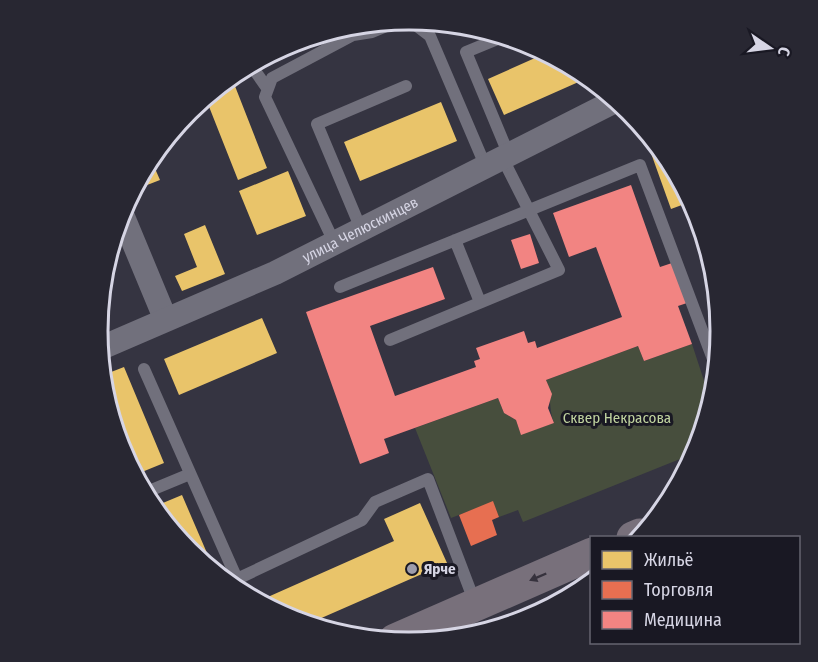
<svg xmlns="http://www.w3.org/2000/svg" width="818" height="662" font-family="'Fira Sans Condensed',sans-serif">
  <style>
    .green { fill: #474e3d }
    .homes { fill: #e9c46a }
    .shops { fill: #e76f51 }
    .health { fill: #f28482 }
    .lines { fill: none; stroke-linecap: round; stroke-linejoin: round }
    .lane { stroke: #71707c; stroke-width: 12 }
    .street { stroke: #71707c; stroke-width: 24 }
    .primary { stroke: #78707b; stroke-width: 33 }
    .oneway { fill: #36323d }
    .poi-dot { fill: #9e9dab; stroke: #191823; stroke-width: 2 }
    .labels { text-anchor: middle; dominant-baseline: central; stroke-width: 6; stroke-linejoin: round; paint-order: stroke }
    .street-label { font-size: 15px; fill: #d6d5e4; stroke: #191823 }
    .park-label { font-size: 15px; fill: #c0d39f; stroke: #191823 }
    .poi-label { font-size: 15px; font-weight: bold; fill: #d6d5e4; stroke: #191823; text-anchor: start }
    .rim { fill: none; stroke: #d6d5e4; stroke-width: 3 }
  </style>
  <rect width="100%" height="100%" fill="#353441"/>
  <path class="green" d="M692,344l16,49 -13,60 -172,69 -5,-12 -19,7 -6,-15 -42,16 -36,-90 83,-30 6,15 12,7 5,14 33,-11c-6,-16 -2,-28 -8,-43l92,-34 6,15z"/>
  <path class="homes" d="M544,54l39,26 -79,35 -16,-36z
    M233,81l34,87 -29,12 -32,-81z
    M441,102l16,39 -97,40 -16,-39z
    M650,141l16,24 24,37 -19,7 -24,-67z
    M153,164l7,16 -18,7 -1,-4z
    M288,171l18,45 -49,19 -18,-44z
    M205,225l20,49 -43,17 -7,-15 22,-9 -13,-33z
    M262,318l15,35 -98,42 -15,-36z
    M124,367l40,96 -27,11 -16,-24 -15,-76z
    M182,495l31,72 -25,-16 -30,-46z
    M420,503l27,60 -137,60 -21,-4 -28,-19 133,-59 -10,-22z"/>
  <path class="shops" d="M493,501l6,16 -7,3 5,15 -26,11 -12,-31z"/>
  <path class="health" d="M631,185l29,82 12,-4 15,40 -9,3 14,38 -48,17 -6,-15 -92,34 6,14 -4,14 6,15 -33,12 -5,-15 -12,-7 -6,-15 -114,41 5,14 -29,11 -54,-152 127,-45 12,32 -75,27 25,70 81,-29 -2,-6 6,-2 -4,-11 48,-17 4,12 7,-2 2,7 85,-31 -26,-70 -27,10 -16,-44z
    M530,234l9,29 -18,6 -10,-29z"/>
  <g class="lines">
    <path class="lane" d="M500,38l-34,14 42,101
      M253,68l14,20
      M361,229l-44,-105 89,-38
      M455,240l25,62
      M334,242l-69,-145 7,-19 81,-43 19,-3 24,-10 17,1 17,13 55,129
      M340,287l300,-122 74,197
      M390,340l169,-70 -57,-113
      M144,369l93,210 125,-59 13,-18 53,-23 47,124
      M149,491l41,-17"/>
    <g class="street">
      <path d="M121,212l44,106"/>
      <path id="s1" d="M101,348l174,-75 340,-172"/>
    </g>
    <path class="primary" d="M633,538l7,-3
      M395,640l197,-86"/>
  </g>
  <defs><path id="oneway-solid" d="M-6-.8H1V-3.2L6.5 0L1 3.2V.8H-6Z" transform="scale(1.5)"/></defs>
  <use class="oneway" href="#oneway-solid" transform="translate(538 577) rotate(157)"/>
  <circle class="poi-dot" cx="412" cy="569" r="6"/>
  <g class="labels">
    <g class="street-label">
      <text stroke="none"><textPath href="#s1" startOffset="285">улица Челюскинцев</textPath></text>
    </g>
    <g class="park-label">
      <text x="617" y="418">Сквер Некрасова</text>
    </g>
    <g class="poi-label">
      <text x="424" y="569">Ярче</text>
    </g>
  </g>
  <path d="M0 0H818V662H0ZM108 331a301 301 0 1 1 602 0a301 301 0 1 1-602 0Z" fill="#282732" fill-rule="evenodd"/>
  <path class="rim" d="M108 331a301 301 0 1 1 602 0a301 301 0 1 1-602 0Z"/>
  <rect x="590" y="536" width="210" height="108" fill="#191823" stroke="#656470" stroke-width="1.5"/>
  <rect x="602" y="551" width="30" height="18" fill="#e9c46a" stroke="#656470" stroke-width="1.5"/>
  <text x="644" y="566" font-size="18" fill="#d6d5e4">Жильё</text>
  <rect x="602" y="581" width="30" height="18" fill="#e76f51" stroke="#656470" stroke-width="1.5"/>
  <text x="644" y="596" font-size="18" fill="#d6d5e4">Торговля</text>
  <rect x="602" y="611" width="30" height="18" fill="#f28482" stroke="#656470" stroke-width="1.5"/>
  <text x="644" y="626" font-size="18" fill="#d6d5e4">Медицина</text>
  <g transform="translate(770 48) rotate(104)" stroke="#191823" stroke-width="4.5" paint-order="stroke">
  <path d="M0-4.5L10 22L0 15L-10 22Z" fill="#d6d5e4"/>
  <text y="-9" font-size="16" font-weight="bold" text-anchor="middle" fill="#d6d5e4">С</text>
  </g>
</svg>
